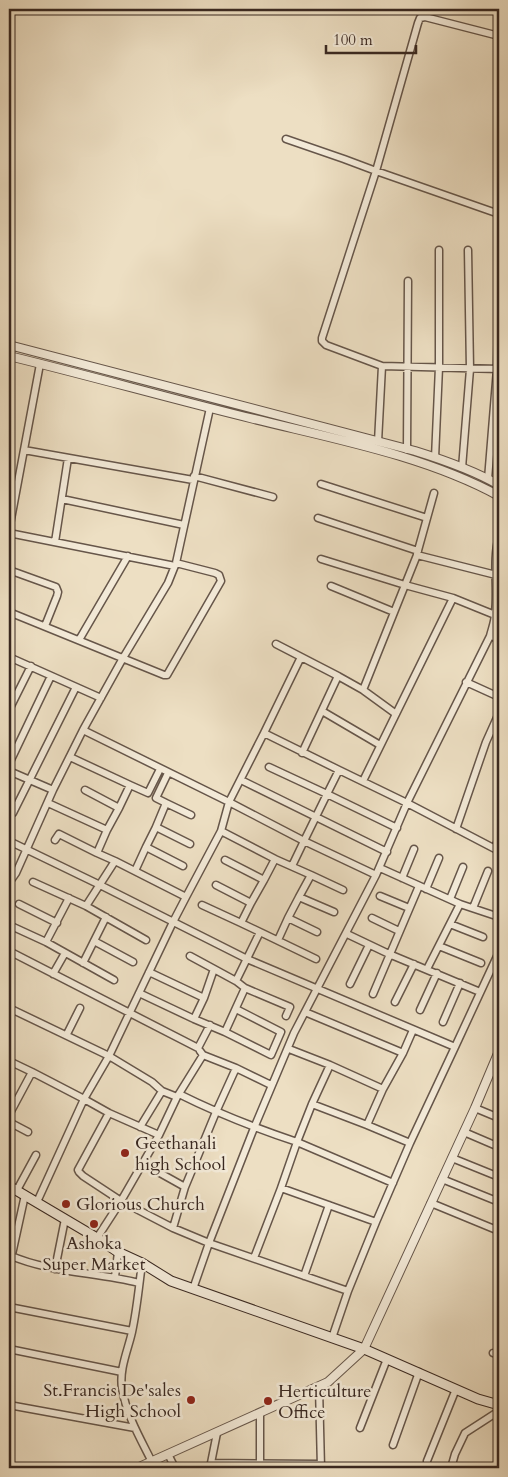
<svg xmlns="http://www.w3.org/2000/svg" width="508" height="1477" font-family="Cardo,serif">
  <style>
    .lines { fill: none; stroke-linecap: round; stroke-linejoin: round }
    .minor-casing { stroke: #66564a; stroke-width: 9 }
    .tertiary-casing { stroke: #66564a; stroke-width: 10 }
    .secondary-casing { stroke: #392821; stroke-width: 11 }
    .minor { stroke: #f3ead8; stroke-width: 6 }
    .tertiary { stroke: #f3ead8; stroke-width: 8 }
    .secondary { stroke: #f3ead8; stroke-width: 9 }
    .poi-dot { fill: #8f2418; stroke: #f3ead8; stroke-width: 2 }
    .labels { text-anchor: middle; dominant-baseline: central; stroke-width: 5; stroke-linejoin: round; paint-order: stroke }
    .poi-label { font-size: 18px; fill: #392821; stroke: #f3ead8; text-anchor: start }
  </style>
  <rect width="100%" height="100%" fill="#eddfc3"/>
  <filter id="stains"><feTurbulence type="fractalNoise" baseFrequency=".004" numOctaves="4"/><feColorMatrix values="0 0 0 0 .2 0 0 0 0 .09 0 0 0 0 .02 0 0 0 .5 -.17"/></filter>
  <radialGradient id="worn" r=".72"><stop offset=".6" stop-color="#630" stop-opacity="0"/><stop offset="1" stop-color="#630" stop-opacity=".3"/></radialGradient>
  <g class="lines">
    <defs>
      <path id="minor" d="M499,36l-74,-19 -5,1 -2,5 -42,148 -54,167v3l4,4 56,21 117,3
        M286,139l58,20 32,12 123,43
        M378,442l4,-76
        M24,450l169,30
        M407,450l1,-169
        M435,458l4,-91v-117
        M462,468l8,-99 -2,-119
        M194,476l79,21
        M488,479l9,-110 2,-95
        M321,484l106,34
        M62,499l122,26
        M318,518l100,33
        M9,530l31,-166
        M9,533l166,33
        M499,536c-7,25 -1,51 -4,77 0,8 -3,15 -5,23l9,2
        M55,542l13,-84
        M417,554l17,-61
        M321,559l84,26 12,-30 79,20
        M9,570l47,17 2,5 -1,4 -12,30
        M331,586l63,26
        M9,612l155,63h3l54,-94 -2,-6 -4,-2 -39,-10
        M79,640l49,-84
        M276,644l62,32
        M9,657l92,41
        M466,682l33,15
        M9,710l22,-44
        M322,711l58,34
        M396,714l-33,-24 42,-105 48,13 42,17
        M83,730l146,72 35,-69 75,37 -12,24 -58,-27
        M264,733l37,-76
        M302,753l36,-77 25,14
        M70,757l60,28 -11,23 -34,-18
        M9,764l42,-88
        M339,770l68,33 92,48
        M9,771l44,19
        M241,780l146,72
        M363,781l90,-183
        M130,785l18,8 12,-24
        M48,803l59,27 12,-22
        M166,803l-10,-5 12,-25
        M13,813l63,-126
        M156,827l10,-24 25,12
        M456,829l30,-87 13,-29
        M221,831l54,28 36,16
        M55,840l4,-6 38,19 10,-23
        M9,841l91,44 147,74 208,88 44,-95
        M146,847l10,-20 34,17
        M495,849l4,-13
        M225,860l39,20 11,-21
        M292,866l12,-25 72,34 -82,158 -40,95 -45,115 139,48 -16,47
        M380,868l80,36 39,13
        M135,871l11,-24 37,19
        M376,875l31,-72 83,-167
        M402,878l12,-29
        M33,882l53,24 60,34
        M9,883l7,-10 37,-83 30,-60 40,-72 45,-75 8,-20 34,-155
        M216,885l35,18 13,-23
        M426,889l13,-31
        M380,896l29,12
        M186,897l35,-66 8,-29 75,39 23,-47 70,34
        M299,897l12,-22 32,15
        M450,899l13,-32
        M19,904l38,19
        M202,905l39,18 10,-20
        M86,906l29,-45 -18,-8
        M473,908l15,-37
        M288,918l11,-21 35,15
        M372,918l27,13
        M450,924l33,13
        M9,925l37,17 68,38
        M260,932l56,27
        M347,934l42,20 91,38
        M278,940l10,-22 29,14
        M94,941l39,21
        M46,942l23,-44
        M439,946l42,17
        M9,951l189,97 12,-23
        M190,956l24,13
        M83,963l23,-46
        M214,969l22,12 9,7 -20,44 -31,-13 10,-21z
        M427,969l33,-65
        M149,972l55,26
        M53,974l12,-21
        M236,981l24,-49 -19,-9
        M350,984l19,-39
        M245,988l45,19 -4,9
        M139,993l55,26
        M373,994l46,-108
        M395,1002l19,-38
        M9,1008l100,48 64,-134 13,-25 -71,-36
        M420,1010l17,-37
        M305,1012l98,41 10,-23
        M443,1022l17,-39
        M225,1032l46,23 10,-23 -45,-23
        M67,1034l13,-26
        M289,1049l41,16 53,24 -16,36 43,18
        M200,1051l3,4 33,13 35,17
        M9,1061l23,11
        M330,1065l-18,39 55,21
        M383,1089l20,-36
        M179,1094c40,20 76,34 118,48l-16,46
        M177,1097l-18,38 -38,66 52,27 36,15 -16,46
        M312,1104l-15,38 96,41
        M475,1108l24,10
        M9,1115l23,-43 52,27 -47,103
        M9,1122l19,10
        M140,1127l22,-36
        M464,1132l35,15
        M159,1135l-50,-22 -25,-14 25,-43 43,26 10,9 15,6 26,-42
        M452,1158l47,19
        M142,1163l43,24
        M442,1179l57,23
        M17,1190l19,-35
        M431,1203l68,28
        M376,1222l34,-79 45,-96
        M173,1228l12,-41 31,-75 20,-44
        M97,1238l24,-37 -38,-25 -4,-4 -1,-2 31,-57
        M9,1255c41,18 87,17 130,28
        M254,1258l27,-70 95,34 -28,69
        M142,1263c-3,23 -5,46 -10,69 -4,18 -13,37 -10,56 4,26 18,50 30,74
        M9,1268l16,-73
        M55,1269l10,-50
        M304,1276l25,-71
        M115,1277l3,-25
        M9,1307l123,24
        M9,1349l113,23
        M493,1353l6,2
        M319,1387l2,81
        M9,1405l126,23
        M260,1413v55
        M360,1428l27,-69
        M217,1433l-6,30 110,1
        M393,1445l26,-73
        M168,1454l7,14
        M427,1461l29,-72
        M451,1468l4,-14 10,-21 34,-22"/>
      <path id="tertiary" d="M9,345l406,106c29,9 58,19 84,34
        M9,356c82,20 163,43 245,63 81,20 172,37 245,77
        M137,1468l191,-86 36,-33 111,-241 24,-57"/>
      <path id="secondary" d="M9,1186l88,52 21,14 24,11 29,18 193,68 114,50 21,6"/>
    </defs>
    <use href="#minor" class="minor-casing"/>
    <use href="#tertiary" class="tertiary-casing"/>
    <use href="#secondary" class="secondary-casing"/>
    <use href="#minor" class="minor"/>
    <use href="#tertiary" class="tertiary"/>
    <use href="#secondary" class="secondary"/>
  </g>
  <g class="poi-dot">
    <circle cx="125" cy="1153" r="5"/>
    <circle cx="66" cy="1204" r="5"/>
    <circle cx="94" cy="1224" r="5"/>
    <circle cx="191" cy="1400" r="5"/>
    <circle cx="268" cy="1401" r="5"/>
  </g>
  <g class="labels">
    <g class="poi-label">
      <text x="135" y="1143">Geethanali<tspan x="135" dy="21">high School</tspan></text>
      <text x="76" y="1204">Glorious Church</text>
      <text x="94" y="1243" text-anchor="middle">Ashoka<tspan x="94" dy="21">Super Market</tspan></text>
      <text x="181" y="1390" text-anchor="end">St.Francis De'sales<tspan x="181" dy="21">High School</tspan></text>
      <text x="278" y="1391">Herticulture<tspan x="278" dy="21">Office</tspan></text>
    </g>
  </g>
  <rect width="508" height="1477" fill="none" stroke="#eddfc3" stroke-width="30"/>
  <rect x="10" y="10" width="488" height="1457" fill="none" stroke="#392821" stroke-width="2.5"/>
  <rect x="15" y="15" width="478" height="1447" fill="none" stroke="#392821"/>
  <path d="M326 45v8h90v-8" fill="none" stroke="#392821" stroke-width="2.5"/>
  <text x="333" y="45" font-size="15" fill="#392821" stroke="#f3ead8" stroke-width="4" paint-order="stroke">100 m</text>
  <rect width="100%" height="100%" filter="url(#stains)"/>
  <rect width="100%" height="100%" fill="url(#worn)"/>
</svg>
